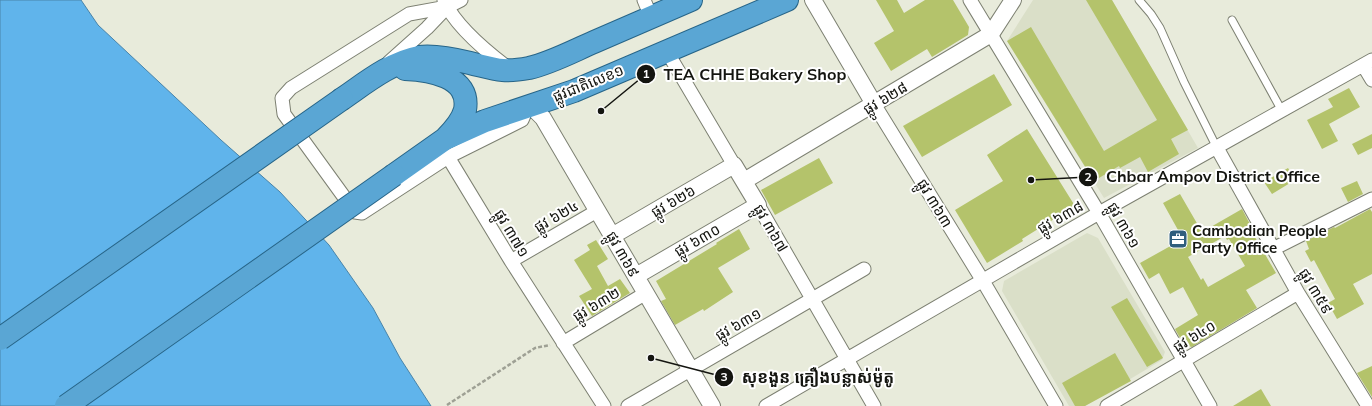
<svg xmlns="http://www.w3.org/2000/svg" width="1372" height="406" font-family="Mulish,'Noto Sans Khmer',sans-serif">
  <style>
    .built { fill: #dadfc8 }
    .water { fill: #60b4eb; stroke: #4984a9 }
    .building { fill: #b4c36b; fill-rule: evenodd }
    .lines { fill: none; stroke-linecap: round; stroke-linejoin: round }
    .service-casing { stroke: #7d8072; stroke-width: 9 }
    .minor-casing { stroke: #7d8072; stroke-width: 15 }
    .tertiary-casing { stroke: #7d8072; stroke-width: 18 }
    .trunk-casing { stroke: #276588; stroke-width: 24 }
    .path { stroke: #9ea094; stroke-width: 2.5; stroke-dasharray: 4 2; stroke-linecap: butt }
    .service { stroke: #fff; stroke-width: 7 }
    .minor { stroke: #fff; stroke-width: 13 }
    .tertiary { stroke: #fff; stroke-width: 16 }
    .trunk { stroke: #5aa6d4; stroke-width: 22 }
    .trunk-bridge-casing { stroke: #276588; stroke-width: 24; stroke-linecap: butt }
    .trunk-bridge { stroke: #5aa6d4; stroke-width: 22 }
    .labels { text-anchor: middle; dominant-baseline: central; stroke-width: 4; stroke-linejoin: round; paint-order: stroke }
    .street-label { font-size: 15px; fill: #141510; stroke: #fff }
    .poi-label { font-size: 15px; font-weight: bold; fill: #141510; stroke: #fff; text-anchor: start }
    .leader { fill: none; stroke: #141510; stroke-width: 1.5 }
    .callout-dot { fill: #141510; stroke: #fff; stroke-width: 1.5 }
    .mark-label { font-size: 12px; text-anchor: middle; font-weight: bold; fill: #fff }
    .callout-label { font-size: 16px; text-anchor: middle; font-weight: bold; fill: #141510; stroke: #fff; stroke-width: 4; stroke-linejoin: round; paint-order: stroke }
  </style>
  <rect width="100%" height="100%" fill="#e8ebdb"/>
  <path class="built" d="M1033,0h79l86,148 -94,50 -97,-157z
    M1087,233l11,5 67,114 -3,8 -77,46h-16l-67,-115 2,-10z"/>
  <path class="water" d="M0,0h81l17,25 123,115 59,52 49,53 44,63 27,50 31,48h-431z"/>
  <path class="building" d="M876,0h21l7,13 21,-13h28l16,27 -1,8 -36,22 -5,-8 -36,22 -17,-28 20,-12z
    M1086,0h26l76,130 -17,9 8,15 -31,18 -8,-15 -20,11 -1,-2 -25,15 -87,-140 24,-14 73,124 53,-31z
    M994,74l18,31 -90,52 -19,-31z
    M1349,88l11,19 -31,17 9,17 -16,8 -15,-29 26,-13 -5,-8z
    M1027,129l48,77 -53,33 1,2 -36,22 -32,-53 48,-29 -16,-26z
    M1372,134v14l-14,7 -6,-11z
    M819,158l14,25 -58,32 -14,-25z
    M1288,168l7,12 -23,14 -8,-12z
    M1357,181l6,13 -15,8 -7,-14z
    M1180,194l22,38 40,-23 9,17 -2,1 27,46 -30,17 11,18 -65,39 -8,-2 -9,-16 23,-14 -15,-28 -13,7 -11,-21 -10,6 -9,-16 43,-24 -20,-36zM1225,236l2,4 2,-1 16,27 -37,21 -5,-9 -2,2 -13,-23z
    M1370,209l2,3v62l-19,10 11,20 -27,15 -9,-16 7,-4 -21,-39 -3,2 -6,-11 4,-2 -3,-8 28,-14 1,1z
    M739,229l11,20 -32,19 15,24 -29,19 -1,-2 -28,16 -14,-24 5,-2 -10,-18 61,-37 -1,-1z
    M596,240l12,19 -11,7 11,20 12,-7 10,14 -38,23 -13,-20 13,-7 -18,-29 16,-10 -3,-5z
    M1127,298l36,60 -16,9 -36,-60z
    M1115,353l16,28 -46,25h-10l-13,-23z
    M1372,366v31l-15,-24z
    M1261,389l10,17h-38z"/>
  <g class="lines">
    <defs>
      <path id="service" d="M1139,0l12,14 9,14 24,54 33,66
        M1232,20l50,91"/>
      <path id="minor" d="M444,0c10,25 43,52 64,68
        M461,0l-14,7 -38,7 -118,74 -9,10 2,16 71,98 7,1 86,-56 74,-37 6,-14
        M644,0l7,17
        M970,0l129,213 111,193
        M666,50l68,115
        M389,62l38,-34 20,-21
        M1363,65l9,15
        M874,104l109,177 73,125
        M1217,148l81,145 70,113
        M448,157l63,104 93,145
        M758,205l116,201
        M1273,249l99,-50
        M511,261l86,-50
        M563,343l83,-50
        M628,406l236,-137
        M766,406l333,-193 273,-153
        M1107,406l191,-113"/>
      <path id="tertiary" d="M813,0l61,104
        M528,106l8,5 7,7 169,288
        M744,181l247,-147 22,-34
        M612,236l122,-71 24,40 -122,71"/>
      <path id="trunk" d="M405,69c24,1 66,7 60,41 -3,11 -12,21 -19,28
        M342,99c22,-15 49,-37 77,-42 16,-2 35,2 51,6 25,6 32,10 59,5 22,-5 44,-17 65,-26 32,-14 65,-28 97,-42
        M394,175l51,-36 40,-18 89,-30 213,-91"/>
    </defs>
    <use href="#service" class="service-casing"/>
    <use href="#minor" class="minor-casing"/>
    <use href="#tertiary" class="tertiary-casing"/>
    <use href="#trunk" class="trunk-casing"/>
    <path class="path" d="M447,405l88,-57 15,-3"/>
    <use href="#service" class="service"/>
    <use href="#minor" class="minor"/>
    <use href="#tertiary" class="tertiary"/>
    <use href="#trunk" class="trunk"/>
    <defs>
      <path id="trunk-bridge" d="M0,339l342,-240
        M66,406l328,-231"/>
    </defs>
    <use href="#trunk-bridge" class="trunk-bridge-casing"/>
    <use href="#trunk-bridge" class="trunk-bridge"/>
  </g>
  <defs>
    <symbol id="office-square" viewBox="-11 -11 22 22"><rect x="-9" y="-9" width="18" height="18" rx="4" fill="#305e7d" stroke="#fff"/><path d="M-6-3h4V-5.5h4V-3h4V5H-6ZM-1-4.5V-3h2v-1.5ZM-6 0V1H6V0Z" fill="#fff"/></symbol>
  </defs>
  <g fill-rule="evenodd">
    <use href="#office-square" x="1167" y="228" width="22" height="22"/>
  </g>
  <g class="labels">
    <g class="street-label">
      <text transform="translate(588 83) rotate(-22)">ផ្លូវជាតិលេខ១</text>
      <text transform="translate(885 98) rotate(-31)">ផ្លូវ ៦២៨</text>
      <text transform="translate(673 201) rotate(-30)">ផ្លូវ ៦២៦</text>
      <text transform="translate(935 203) rotate(59)">ផ្លូវ ៣៦៣</text>
      <text transform="translate(556 216) rotate(-30)">ផ្លូវ ៦២៤</text>
      <text transform="translate(1060 217) rotate(-30)">ផ្លូវ ៦៣៨</text>
      <text transform="translate(1124 225) rotate(60)">ផ្លូវ ៣៦១</text>
      <text transform="translate(771 228) rotate(60)">ផ្លូវ ៣៦៧</text>
      <text transform="translate(512 233) rotate(59)">ផ្លូវ ៣៧១</text>
      <text transform="translate(697 240) rotate(-30)">ផ្លូវ ៦៣០</text>
      <text transform="translate(623 254) rotate(60)">ផ្លូវ ៣៦៩</text>
      <text transform="translate(1316 291) rotate(59)">ផ្លូវ ៣៥៩</text>
      <text transform="translate(596 304) rotate(-31)">ផ្លូវ ៦៣២</text>
      <text transform="translate(738 324) rotate(-30)">ផ្លូវ ៦៣១</text>
      <text transform="translate(1194 336) rotate(-31)">ផ្លូវ ៦៤០</text>
    </g>
    <g class="poi-label">
      <text x="1192" y="230">Cambodian People<tspan x="1192" dy="17">Party Office</tspan></text>
    </g>
  </g>
  <path class="leader" d="M601 111L646 74M1031 180L1088 177M651 358L724 377"/>
  <g class="callout-dot">
    <circle cx="601" cy="111" r="4"/>
    <circle cx="1031" cy="180" r="4"/>
    <circle cx="651" cy="358" r="4"/>
    <circle cx="646" cy="74" r="10"/>
    <circle cx="1088" cy="177" r="10"/>
    <circle cx="724" cy="377" r="10"/>
  </g>
  <g class="mark-label">
    <text x="646" y="78">1</text>
    <text x="1088" y="181">2</text>
    <text x="724" y="381">3</text>
  </g>
  <g class="callout-label">
    <text x="755" y="80">TEA CHHE Bakery Shop</text>
    <text x="1213" y="182">Chbar Ampov District Office</text>
    <text x="818" y="383">សុខងួន គ្រឿងបន្លាស់ម៉ូតូ</text>
  </g>
</svg>
